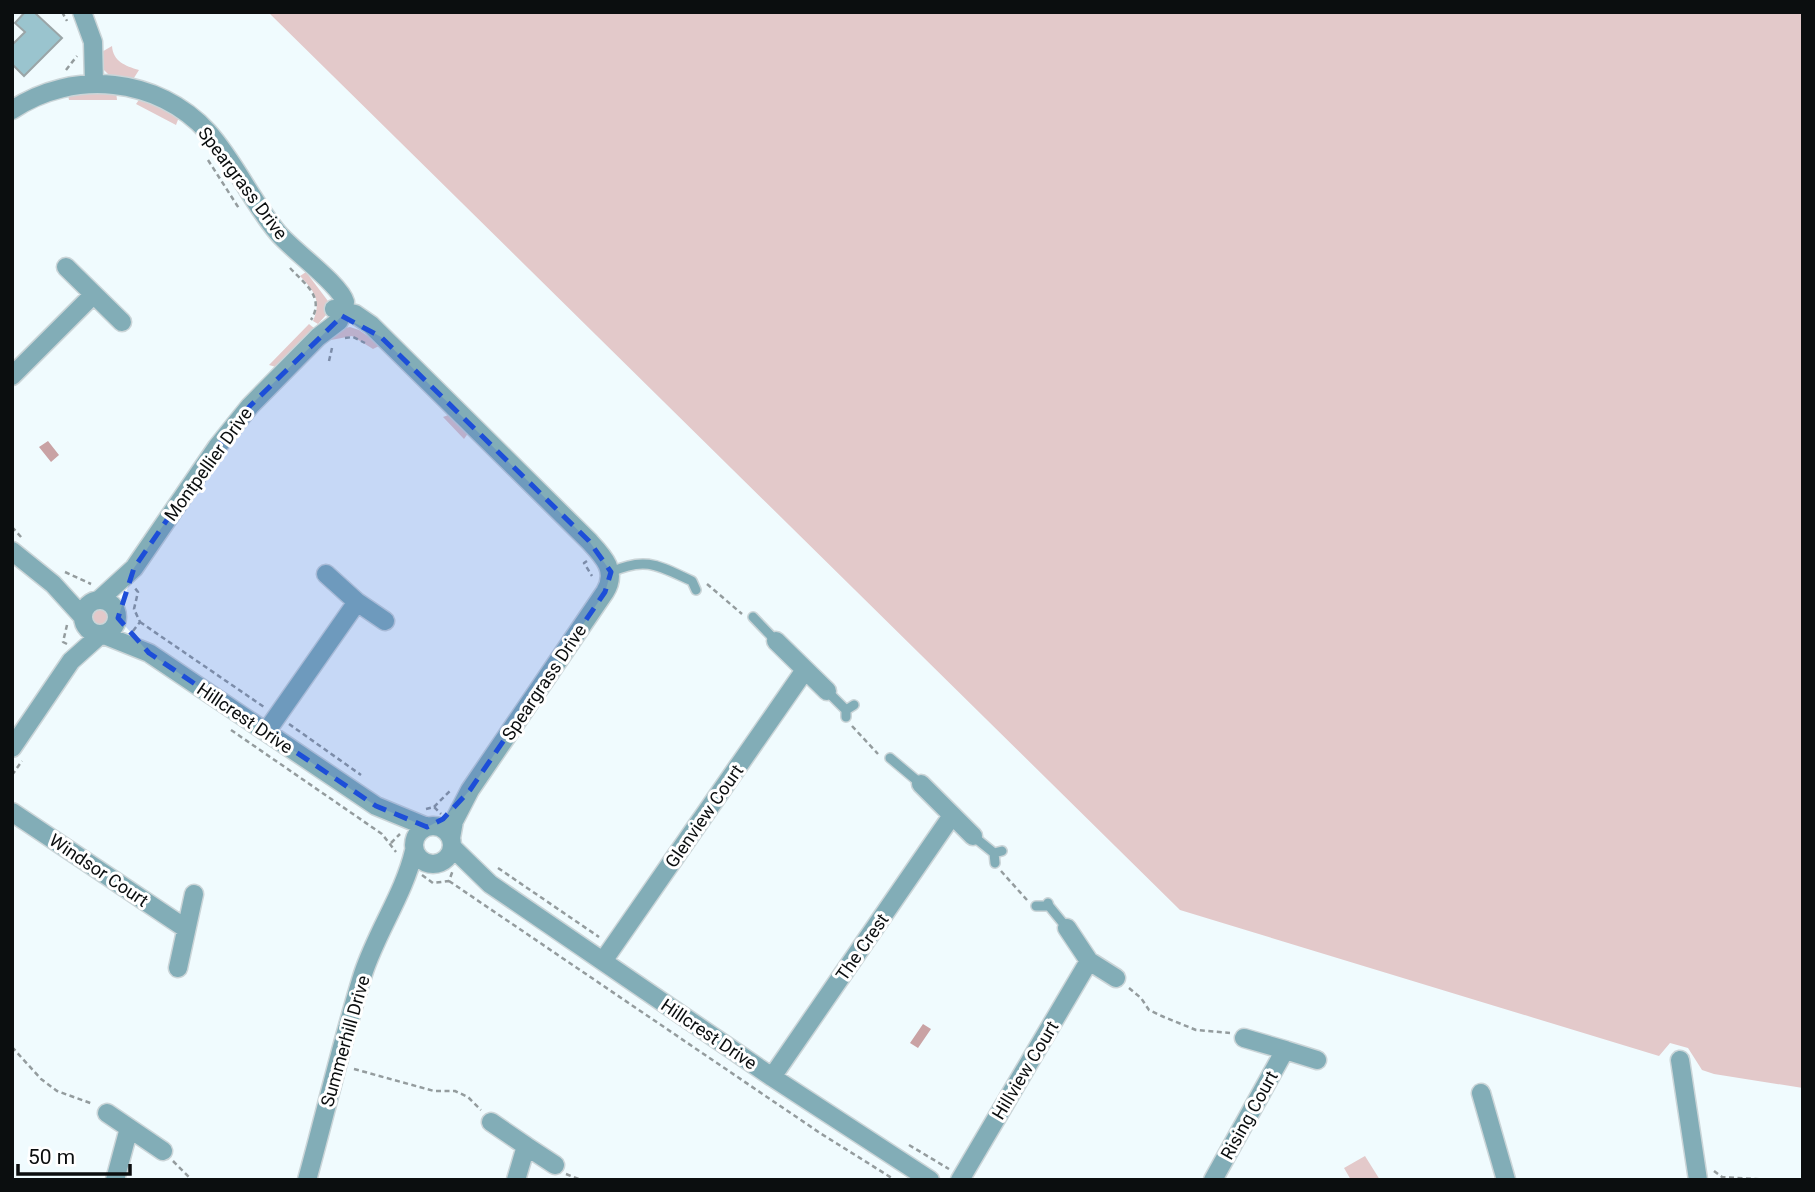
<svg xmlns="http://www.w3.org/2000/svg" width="1815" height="1192" font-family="Roboto,sans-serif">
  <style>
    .green { fill: #e3c9ca }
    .water { fill: #c9a2a4 }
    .building { fill: #9ac4ce; stroke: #9aa5a7; stroke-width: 2 }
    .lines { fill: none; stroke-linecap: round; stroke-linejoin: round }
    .service-casing { stroke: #cbd5d8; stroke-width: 12 }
    .minor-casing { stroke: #cbd5d8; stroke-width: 21 }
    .path { stroke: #949c9e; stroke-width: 2.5; stroke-dasharray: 5 3.5; stroke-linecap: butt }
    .service { stroke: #82adb7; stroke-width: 9 }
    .minor { stroke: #82adb7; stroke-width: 18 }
    .marked { fill: #1d4ed8; fill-opacity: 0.2; stroke: #1d4ed8; stroke-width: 5; stroke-dasharray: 14 9; stroke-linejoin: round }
    .labels { text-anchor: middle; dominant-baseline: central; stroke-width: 6; stroke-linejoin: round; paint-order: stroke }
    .street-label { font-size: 18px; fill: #0b0e0f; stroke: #fff }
  </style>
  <rect width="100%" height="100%" fill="#f0fbfe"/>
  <path class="green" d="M268,12h1535v1076l-89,-14 -12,-4 -14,-22 -18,-5 -11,13 -479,-146z
    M112,46c1,15 13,20 27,24l-7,11 -21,-4 -10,-10 -1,-14z
    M116,91l1,9h-48l-1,-5 1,-3z
    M141,97l38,20 -3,8 -40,-21z
    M306,272l22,29 -2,14 -8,9 -5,-3c9,-21 1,-30 -13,-45z
    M309,324l5,4 -38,39 -7,-2z
    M350,327l9,3 22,15 -8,4 -21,-13 -21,4 9,-11z
    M451,414l18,18 -5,7 -21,-22z
    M91 618a9 9 0 1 1 18 0a9 9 0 1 1-18 0Z
    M1365,1156l15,24h-29l-7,-12z"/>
  <path class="water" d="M48,441l11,14 -8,7 -12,-15z
    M923,1024l8,5 -13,19 -8,-5z"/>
  <path class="building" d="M25,12h9l28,26 -38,38 -12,-12v-19l13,-13 -10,-9z"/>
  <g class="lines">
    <defs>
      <path id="service" d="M611,572c35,-16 48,-6 81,9l4,9
        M753,617l23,24
        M827,691l19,19
        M846,717v-7l8,-5
        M890,758l31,26
        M973,836l21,17
        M995,863l-1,-10 8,-2
        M1036,906h13l-1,-3
        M1049,906l18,22"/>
      <path id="minor" d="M82,12l11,30 1,41
        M12,110c61,-41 146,-33 196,22 27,30 44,70 70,101 15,18 62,51 67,69l-6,19 -21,16 -68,69 -33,41 -83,121 -35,32
        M66,267l56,55
        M334,309l21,5 16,11 218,216c14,15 29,30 16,51l-135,198 -16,31 -3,17
        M12,376l81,-81
        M12,551l41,33 30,33
        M83 617a17 17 0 1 1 34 0a17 17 0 1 1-34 0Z
        M357,602l28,19
        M104,635l45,18 227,153 51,21
        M776,641l51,50
        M266,732l91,-130 -31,-28
        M12,748l59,-87 29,-26
        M921,784l52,52
        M12,812l173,116
        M414 845a19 19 0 1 1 38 0a19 19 0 1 1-38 0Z
        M452,847l38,37 282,193 158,103
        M603,961l202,-291
        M1089,961l27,17
        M178,968l16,-74
        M1285,1050l32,10
        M1680,1060l18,120
        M772,1077l179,-260
        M1481,1093l25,87
        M107,1113l56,38
        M491,1122l35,24 -10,34
        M526,1146l29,19
        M115,1180l14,-52
        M307,1180c19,-69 35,-139 56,-206 14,-43 41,-80 51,-123
        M960,1180l129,-219 -22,-33
        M1213,1180l72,-130 -41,-12"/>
    </defs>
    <use href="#service" class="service-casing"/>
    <use href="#minor" class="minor-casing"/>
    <path class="path" d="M62,12l5,9
      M66,70l11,-14
      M208,160l32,50
      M290,268c15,16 35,29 21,52
      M345,338l8,-1 12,6
      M329,361l3,-13
      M12,527l10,11
      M587,561l-3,2 8,13
      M65,572l26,12
      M707,584l35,30
      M140,622l124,85
      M133,631l7,-9 -6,-13 4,-17 -4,-5
      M67,644l-4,-2 4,-17
      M289,724l72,51
      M852,726l26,28
      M231,730l151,104 14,18
      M12,775l10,-14
      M434,807l17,-17
      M426,809l8,-2 7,7
      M391,843l9,-9
      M498,868l101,69
      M1001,871l26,29
      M422,875l11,8 16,-2 4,-11
      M449,881l371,252 75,47
      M1129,988l12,10 8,12 15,7 32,13 34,3
      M12,1047l29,32 16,12 36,13
      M354,1069l80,22h21l13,6 13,13
      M909,1145l40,24
      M173,1161l19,19
      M1714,1171l8,6 49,3
      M566,1174l15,6"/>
    <use href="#service" class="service"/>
    <use href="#minor" class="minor"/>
  </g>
  <path class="marked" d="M342,316l39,21 208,204 22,31 -6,20 -135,198 -27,29 -16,8 -51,-21 -227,-153 -31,-35 16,-50 83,-121 33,-41z"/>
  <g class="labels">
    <g class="street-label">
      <text transform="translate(243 183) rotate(53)">Speargrass Drive</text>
      <text transform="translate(208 464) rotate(-54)">Montpellier Drive</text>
      <text transform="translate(544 682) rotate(-56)">Speargrass Drive</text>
      <text transform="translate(245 718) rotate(34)">Hillcrest Drive</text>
      <text transform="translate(704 816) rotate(-55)">Glenview Court</text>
      <text transform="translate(99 870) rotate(34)">Windsor Court</text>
      <text transform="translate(862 947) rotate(-55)">The Crest</text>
      <text transform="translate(709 1034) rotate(34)">Hillcrest Drive</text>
      <text transform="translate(345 1041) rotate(-74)">Summerhill Drive</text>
      <text transform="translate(1025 1070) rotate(-59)">Hillview Court</text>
      <text transform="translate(1249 1115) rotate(-61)">Rising Court</text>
    </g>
  </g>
  <rect width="1815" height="1192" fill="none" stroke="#0b0e0f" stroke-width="28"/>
  <path d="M18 1164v10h112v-10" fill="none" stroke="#0b0e0f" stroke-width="3.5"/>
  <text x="28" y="1164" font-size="21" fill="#0b0e0f" stroke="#ffffff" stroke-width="5" paint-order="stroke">50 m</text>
</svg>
